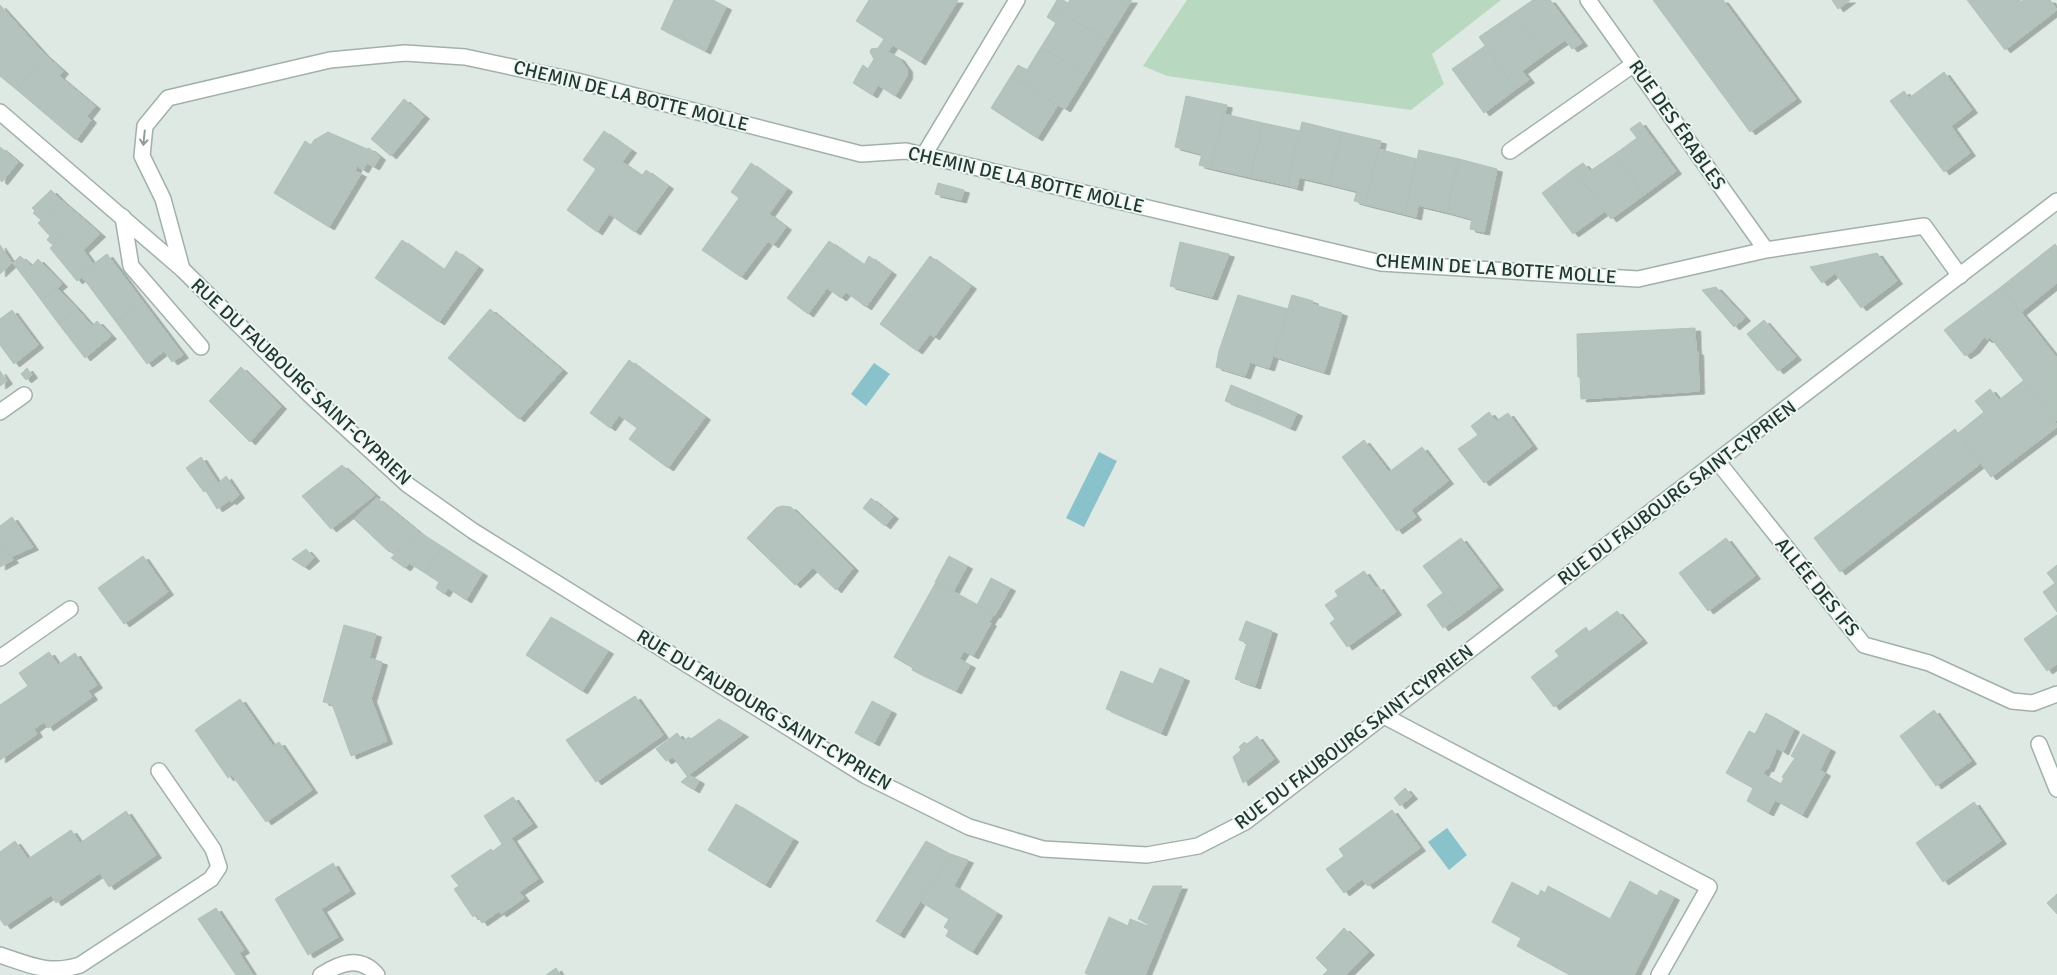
<svg xmlns="http://www.w3.org/2000/svg" width="2057" height="975" font-family="Signika,sans-serif">
  <style>
    .green { fill: #b8d9c0 }
    .water { fill: #89c2cb }
    .building { fill: #b4c3bd; stroke: #b1c2ba; filter: url(#shadow) }
    .lines { fill: none; stroke-linecap: round; stroke-linejoin: round }
    .service-casing { stroke: #a2b0ab; stroke-width: 18 }
    .minor-casing { stroke: #a2b0ab; stroke-width: 18 }
    .tertiary-casing { stroke: #a2b0ab; stroke-width: 18 }
    .service { stroke: #fff; stroke-width: 15 }
    .minor { stroke: #fff; stroke-width: 15 }
    .tertiary { stroke: #fff; stroke-width: 15 }
    .oneway { stroke: #909b98 }
    .labels { text-anchor: middle; dominant-baseline: central; stroke-width: 4; stroke-linejoin: round; paint-order: stroke }
    .street-label { font-size: 19px; fill: #213731; stroke: #eef6f2 }
  </style>
  <defs>
    <filter id="shadow"><feDropShadow dx="5.5" dy="3" stdDeviation="0" flood-color="#0004"/></filter>
  </defs>
  <rect width="100%" height="100%" fill="#dee9e4"/>
  <path class="green" d="M1187,0h314l-69,54 12,30 -33,26 -244,-34 -24,-10z"/>
  <path class="water" d="M874,363l16,11 -24,32 -15,-12z
    M1099,452l18,9 -33,66 -18,-9z
    M1447,828l20,27 -18,15 -21,-28z"/>
  <path class="building" d="M674,0h39l13,7 -21,44 -44,-22z
    M869,0h89l-38,62 -27,-17 -5,7 11,6 8,11v7l-12,20 -17,-11 -6,10 -19,-12 10,-18 5,4 6,-10 -4,-7 1,-3 7,-1 6,-9 -28,-18z
    M1057,0h6l5,3 2,-3h49l9,6 -21,34 -54,-33z
    M1119,0h13l-4,6z
    M1533,0h17l32,43 -10,6 -7,-9 -20,14 -31,-41z
    M1653,0h70l73,99 -46,33z
    M1832,0h18l-12,9z
    M1967,0h53l1,2 2,-2h27l7,10 -52,40z
    M0,5l44,49 -27,36 -17,-14z
    M1053,7l54,33 -21,35 -45,-28 15,-24 -9,-6z
    M1514,13l31,41 -23,17 7,9 -13,9 -37,-52z
    M1485,46l31,43 -32,24 -32,-44z
    M1041,47l45,28 -21,34 -54,-33 7,-11 9,5z
    M44,54l19,17 -4,5 36,30 -8,10 4,4 -15,20 -59,-50z
    M1944,72l28,38 -21,16 19,27 -26,19 -54,-71 14,-10 5,7z
    M1011,76l47,29 -21,33 -46,-30z
    M1186,96l41,9 -16,63 -12,-3 3,-11 -27,-7z
    M404,99l20,17 -33,40 -20,-17z
    M1224,114l39,9 -13,54 -39,-9z
    M1302,122l40,10 -13,52 -30,-7 -2,11 -10,-3z
    M1640,122l36,49 -32,24 -29,-41 22,-16 -7,-9z
    M1263,123l37,8 -13,54 -37,-8z
    M604,131l27,19 -9,12 20,14 4,-6 22,16 -33,46 -26,-18 -12,18 -30,-22 29,-41 -13,-9z
    M328,132l39,17 2,-1 11,9 -6,10 -7,-4 -4,7 -6,-4 -2,5 6,3 -32,53 -55,-34 31,-52 6,4 3,-5z
    M1342,132l39,9 -16,63 -11,-3 3,-10 -28,-7z
    M0,147l18,15 -16,20 -2,-2z
    M1378,149l39,10 -12,55 -40,-10z
    M1419,150l40,9 -12,53 -29,-7 -2,12 -11,-3z
    M1615,154l29,41 -33,24 -37,-50 9,-6 7,8z
    M1459,159l38,10 -13,63 -14,-3 2,-10 -25,-7z
    M751,163l36,26 -18,25 17,13 -13,18 -5,-4 -27,36 -39,-27 37,-52 -8,-6z
    M1574,169l31,42 -32,23 -31,-41z
    M938,183l26,7 -3,10 -26,-6z
    M51,190l11,11 -21,19 -8,-7 2,-2 -3,-3z
    M62,201l20,17 -29,27 -6,-5 3,-4 -12,-13z
    M82,218l18,16 -17,16 10,14 -13,10 2,3 -5,4 -27,-33z
    M402,240l42,30 12,-19 22,16 -39,55 -64,-44z
    M829,241l35,24 5,-9 22,16 -25,35 -20,-15 -5,6 -14,-10 -19,26 -21,-16z
    M1180,242l49,12 -17,43 -42,-11z
    M2055,244l2,3v36l-36,29 -20,-25z
    M0,245l12,18 -12,11z
    M1877,253l20,28 -36,27 -26,-35 -13,10 -12,-16z
    M107,254l36,48 -27,20 -36,-48z
    M20,256l12,10 6,-7 24,25 -21,16 -28,-37z
    M930,256l41,30 -37,51 -4,-3 -13,17 -37,-27z
    M1716,287l29,31 -11,9 -32,-37z
    M2001,287l56,71v62l-2,1 -65,-84 -3,3 -3,-3 -10,13 -9,6 -21,-26z
    M57,288l20,21 -19,14 -17,-23z
    M1238,295l50,14 -19,59 -19,-6 -5,14 -29,-9 3,-16z
    M1292,295l21,6 -1,3 30,9 -18,59 -51,-16z
    M143,302l40,53 -11,7 -8,-11 -17,13 -31,-42z
    M77,309l15,17 5,-5 14,15 -26,22 -27,-35z
    M490,309l72,61 -43,49 -71,-61z
    M12,310l26,35 -24,19 -14,-19v-26z
    M1764,320l32,37 -18,14 -31,-37z
    M1695,328l1,24h2l1,39 -118,8 -1,-22h-2l-1,-43z
    M629,360l76,57 -37,51 -39,-29 8,-11 -18,-13 -9,13 -20,-15z
    M241,367l40,39 -31,36 -41,-41z
    M27,368l5,7 -6,5 -5,-6z
    M0,371l7,10 -7,5z
    M2023,381l32,40 2,6 -66,50 -33,-44 26,-21 -9,-11 15,-12 9,11z
    M1231,385l29,12 -4,16 -31,-12z
    M1260,397l37,16 -7,15 -34,-15z
    M1489,412l7,9 12,-8 24,33 -48,37 -26,-34 20,-14 -7,-9z
    M1955,429l25,35 -140,108 -26,-34z
    M1364,440l25,32 33,-25 26,34 -37,29 5,7 -19,14 -55,-74z
    M201,457l17,26 -14,9 -18,-24z
    M342,465l33,30 -44,34 -29,-33z
    M226,476l13,19 -8,7 -13,-19z
    M218,483l12,17 -13,9 -11,-18z
    M377,498l43,35 -26,20 -6,-2 -34,-32z
    M871,498l22,18 -8,10 -22,-18z
    M782,506l9,1 62,61 -17,22 -23,-22 -18,17 -48,-47 29,-30z
    M12,517l21,30 -22,10 -11,-15v-16z
    M420,533l22,14 -17,26 -16,-10 -4,5 -14,-10z
    M1461,538l37,49 -38,29 -37,-50z
    M1726,538l29,38 -47,35 -29,-38z
    M0,542l13,18 -13,7z
    M442,547l40,26 -16,27 -18,-12 -4,6 -8,-6 3,-6 -14,-9z
    M306,549l8,9 -10,9 -12,-8z
    M143,556l25,36 -44,32 -26,-36z
    M949,556l18,10 -14,26 -18,-10z
    M2057,565v47l-14,-20 12,-9 -8,-10z
    M1364,571l12,17 2,-2 18,26 -49,35 -17,-24 5,-4 -10,-14 13,-9 -3,-5z
    M991,578l19,10 -15,27 -18,-10z
    M936,582l58,32 -5,8 2,1 -18,33 -9,-5 -5,8 11,6 -14,26 -44,-21 1,-2 -19,-11z
    M1443,593l17,23 -17,12 -16,-23z
    M1617,611l25,29 -88,67 -23,-30 28,-21 -4,-5 31,-24 3,5z
    M2057,615v49l-10,7 -23,-32z
    M551,617l57,34 -26,40 -56,-36z
    M1246,621l26,10 -17,55 -20,-7 12,-36 -8,-3z
    M344,625l32,9 -7,24 13,4 -11,37 16,42 -36,15 -19,-52 -9,-2z
    M49,652l9,13 17,-12 22,32 -9,6 4,6 -44,31 -4,-6 -10,7 3,5 -37,26v-55l28,-19 -9,-13z
    M1160,668l24,10 -23,55 -55,-24 15,-38 32,13z
    M635,696l28,39 -67,47 -30,-42z
    M240,699l33,47 6,-4 33,48 -46,32 -34,-47 -4,3 -33,-48z
    M872,701l19,10 -17,32 -19,-10z
    M1934,710l37,51 -35,25 -36,-50z
    M1766,713l28,16 -11,23 -6,-4 -9,21 -2,-1 -3,6 18,10 3,-6 -2,-1 13,-19 -4,-2 12,-22 27,15 -10,21 5,3 -23,42 -27,-15 -7,13 -21,-12 6,-13 -27,-15 23,-42 6,3z
    M719,719l24,15 -56,42 -14,-19 -7,4 -10,-12 21,-16 6,8 6,-4 2,2z
    M1257,736l17,23 -31,24 -10,-26 8,-7 -2,-3 5,-5 3,2z
    M689,775l10,6 -5,9 -13,-8z
    M1405,788l7,8 -12,10 -6,-8z
    M513,797l19,27 -21,14 27,41 -19,13 5,6 -23,16 -2,-3 -17,12 -6,-9 -3,3 -19,-28 5,-3 -8,-10 40,-27 2,2 9,-7 -18,-28z
    M1974,802l27,39 -58,41 -27,-39z
    M736,804l57,35 -28,46 -57,-35z
    M1392,810l28,38 -52,38 -6,-7 -18,14 -18,-24 18,-13 -5,-7z
    M126,811l30,44 -47,32 -9,-14 -44,30 -5,-8 -46,31 -5,-7v-67l15,-11 13,18 43,-29 9,13z
    M926,841l24,13 -51,81 -23,-14z
    M951,854l17,6 -14,26 43,27 -25,39 -26,-16 3,-6 -5,-3 5,-8 -28,-17z
    M333,863l17,28 -29,18 17,28 -30,18 -33,-56z
    M1630,881l27,15 3,-6 14,7 -40,78h-64l-53,-29 4,-8 -29,-16 20,-40 26,14 3,-6 4,3 3,-7 62,33z
    M1153,886h29l-37,89h-56l-4,-2 24,-56 19,9 2,-7 18,7v-2l-10,-5z
    M2057,894v20l-10,-11z
    M216,908l28,42 -5,3 14,22h-17l-38,-56z
    M1344,928l25,24 -23,23h-23l5,-5 -12,-12z
    M556,968l4,7h-14z"/>
  <g class="lines">
    <defs>
      <path id="service" d="M1510,151l124,-87
        M123,217l8,49 70,81
        M0,412l24,-17"/>
      <path id="minor" d="M1588,0l178,250
        M924,155l93,-155
        M182,269l-19,-70 -21,-43 3,-30 23,-28 162,-38 75,-7 60,4 112,24 284,73 45,-3 475,112 257,16 128,-29 158,-24 36,50
        M1718,462l146,183 65,18 83,38 21,2 24,-9
        M0,658l70,-49
        M1384,716l325,171 -50,88
        M2039,744l18,45
        M0,955c30,10 49,20 80,10l131,-86 8,-12 -6,-18 -54,-78
        M321,975c19,-12 39,-20 56,0"/>
      <path id="tertiary" d="M0,112l182,157 128,126 98,90 65,46 393,245 103,51 74,22 104,6 51,-9 47,-24 812,-621"/>
    </defs>
    <use href="#service" class="service-casing"/>
    <use href="#minor" class="minor-casing"/>
    <use href="#tertiary" class="tertiary-casing"/>
    <use href="#service" class="service"/>
    <use href="#minor" class="minor"/>
    <use href="#tertiary" class="tertiary"/>
  </g>
  <defs><path id="oneway-shaft" d="M-6 0H5M1.5-3L5.5 0L1.5 3" fill="none" stroke-width="1.6" stroke-linecap="round" stroke-linejoin="round" transform="scale(1.25)"/></defs>
  <use class="oneway" href="#oneway-shaft" transform="translate(144 138) rotate(96)"/>
  <g class="labels">
    <g class="street-label">
      <text transform="translate(631 96) rotate(14)">CHEMIN DE LA BOTTE MOLLE</text>
      <text transform="translate(1677 125) rotate(55)">RUE DES ÉRABLES</text>
      <text transform="translate(1026 180) rotate(13)">CHEMIN DE LA BOTTE MOLLE</text>
      <text transform="translate(1496 269) rotate(4)">CHEMIN DE LA BOTTE MOLLE</text>
      <text transform="translate(301 382) rotate(43)">RUE DU FAUBOURG SAINT-CYPRIEN</text>
      <text transform="translate(1677 493) rotate(-37)">RUE DU FAUBOURG SAINT-CYPRIEN</text>
      <text transform="translate(1817 587) rotate(51)">ALLÉE DES IFS</text>
      <text transform="translate(764 710) rotate(31)">RUE DU FAUBOURG SAINT-CYPRIEN</text>
      <text transform="translate(1354 737) rotate(-37)">RUE DU FAUBOURG SAINT-CYPRIEN</text>
    </g>
  </g>
</svg>
